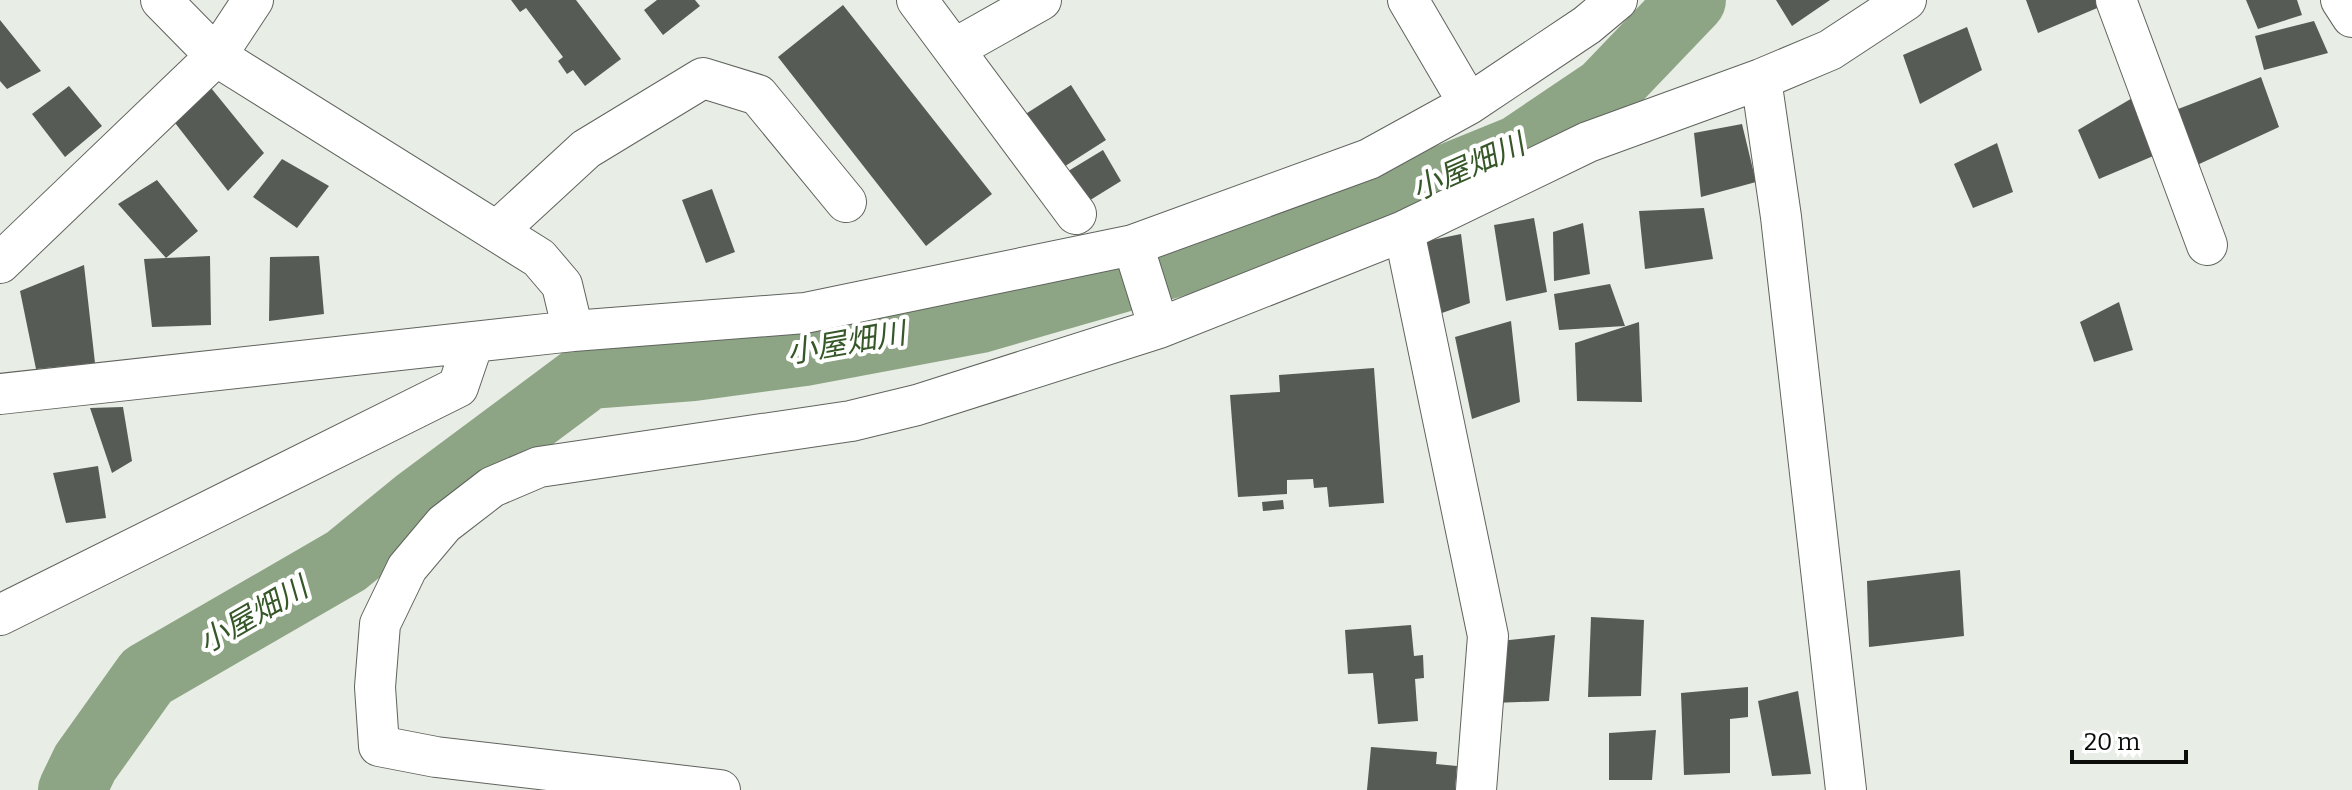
<svg xmlns="http://www.w3.org/2000/svg" width="2352" height="790" font-family="Bitter,'Noto Sans JP',serif">
  <style>
    .lines { fill: none; stroke-linecap: round; stroke-linejoin: round }
    .river { stroke: #8ea585; stroke-width: 68 }
    .building { fill: #575b55 }
    .minor-casing { stroke: #5f645e; stroke-width: 42 }
    .minor { stroke: #fff; stroke-width: 40 }
    .labels { text-anchor: middle; dominant-baseline: central; stroke-width: 8; stroke-linejoin: round; paint-order: stroke }
    .water-label { font-size: 30px; font-style: italic; fill: #365727; stroke: #fff }
  </style>
  <rect width="100%" height="100%" fill="#e8ede5"/>
  <g class="lines">
    <path class="river" d="M72,790l13,-27 62,-87 199,-115 71,-58 172,-128 104,-8 111,-15 176,-33 411,-118 128,-52 86,-58 87,-91"/>
  </g>
  <path class="building" d="M511,0h65l45,59 -36,27 -12,-16 -6,4 -9,-13 5,-4 -37,-49 -6,4z
    M657,0h38l5,6 -37,29 -19,-25z
    M1776,0h54l-38,26z
    M2026,0h74l2,6 -64,27z
    M2246,0h51l5,15 -44,14z
    M843,5l149,189 -66,52 -148,-189z
    M0,20l41,51 -34,18 -7,-8z
    M2314,21l14,32 -64,17 -9,-34z
    M1967,27l15,43 -62,34 -17,-49z
    M2261,77l18,50 -84,39 -22,-55z
    M207,83l57,70 -36,38 -56,-72z
    M1071,85l35,55 -47,30 -35,-55z
    M69,86l33,40 -37,31 -33,-43z
    M2134,97l24,57 -59,25 -21,-49z
    M1742,124l14,58 -55,15 -7,-64z
    M1997,143l16,49 -40,16 -19,-44z
    M1103,150l18,31 -42,26 -19,-31z
    M282,159l47,27 -32,42 -44,-31z
    M157,180l41,51 -32,27 -48,-54z
    M712,189l23,63 -29,11 -24,-63z
    M1704,208l9,51 -68,10 -6,-58z
    M1534,218l13,74 -41,9 -12,-76z
    M1583,223l7,51 -36,7 -1,-49z
    M1461,234l9,69 -28,10 -20,-71z
    M210,256l1,69 -59,2 -8,-68z
    M319,256l5,58 -55,7 1,-64z
    M84,265l11,98 -59,6 -16,-78z
    M1610,284l15,42 -66,4 -5,-36z
    M2119,302l14,48 -39,12 -14,-40z
    M1511,321l9,81 -48,17 -17,-82z
    M1639,322l3,80 -65,-1 -2,-58z
    M1374,368l10,135 -55,4 -2,-20 -13,1 -1,-9 -26,1v14l-49,3 -8,-102 50,-3 -1,-17z
    M123,407l9,54 -20,12 -22,-65z
    M98,466l8,52 -40,5 -13,-50z
    M1283,500l1,9 -21,2 -1,-9z
    M1960,570l4,66 -95,11 -2,-66z
    M1591,617l53,3 -3,76 -53,1z
    M1411,625l3,31 9,-1 1,23 -9,1 3,42 -40,3 -5,-51 -25,1 -3,-44z
    M1555,635l-6,66 -57,2 8,-62z
    M1748,687v30l-18,2v54l-46,2 -3,-82z
    M1798,691l13,83 -39,2 -14,-75z
    M1656,730l-4,50h-43v-47z
    M1371,747l66,5 -1,12 21,2 -2,24h-88z"/>
  <g class="lines">
    <defs>
      <path id="minor" d="M161,0l55,56 323,202 23,27 11,46
        M917,0l159,214
        M1408,0l61,104
        M2116,0l91,245
        M2341,0l11,17
        M954,49l87,-49
        M1761,79l20,138 65,573
        M497,231l89,-82 117,-71 55,17 88,107
        M1404,231l84,405 -12,154
        M1133,245l26,83
        M0,263l216,-207 37,-56
        M0,394l573,-63 232,-18 328,-68 236,-86 100,-55 118,-79 30,-25
        M0,615l458,-228 15,-44
        M720,790l-284,-33 -57,-11 -4,-59 5,-63 27,-56 37,-44 48,-37 47,-20 312,-46 66,-16 242,-77 245,-97 184,-89 173,-63 69,-29 76,-50"/>
    </defs>
    <use href="#minor" class="minor-casing"/>
    <use href="#minor" class="minor"/>
  </g>
  <g class="labels">
    <g class="water-label">
      <text transform="translate(1468 167) rotate(-24)">小屋畑川</text>
      <text transform="translate(846 343) rotate(-10)">小屋畑川</text>
      <text transform="translate(253 615) rotate(-30)">小屋畑川</text>
    </g>
  </g>
  <path d="M2072 750v12h114v-12" fill="none" stroke="#0b0d0b" stroke-width="4"/>
  <text x="2084" y="750" font-size="24" fill="#0b0d0b" stroke="#ffffff" stroke-width="6" paint-order="stroke">20 m</text>
</svg>
